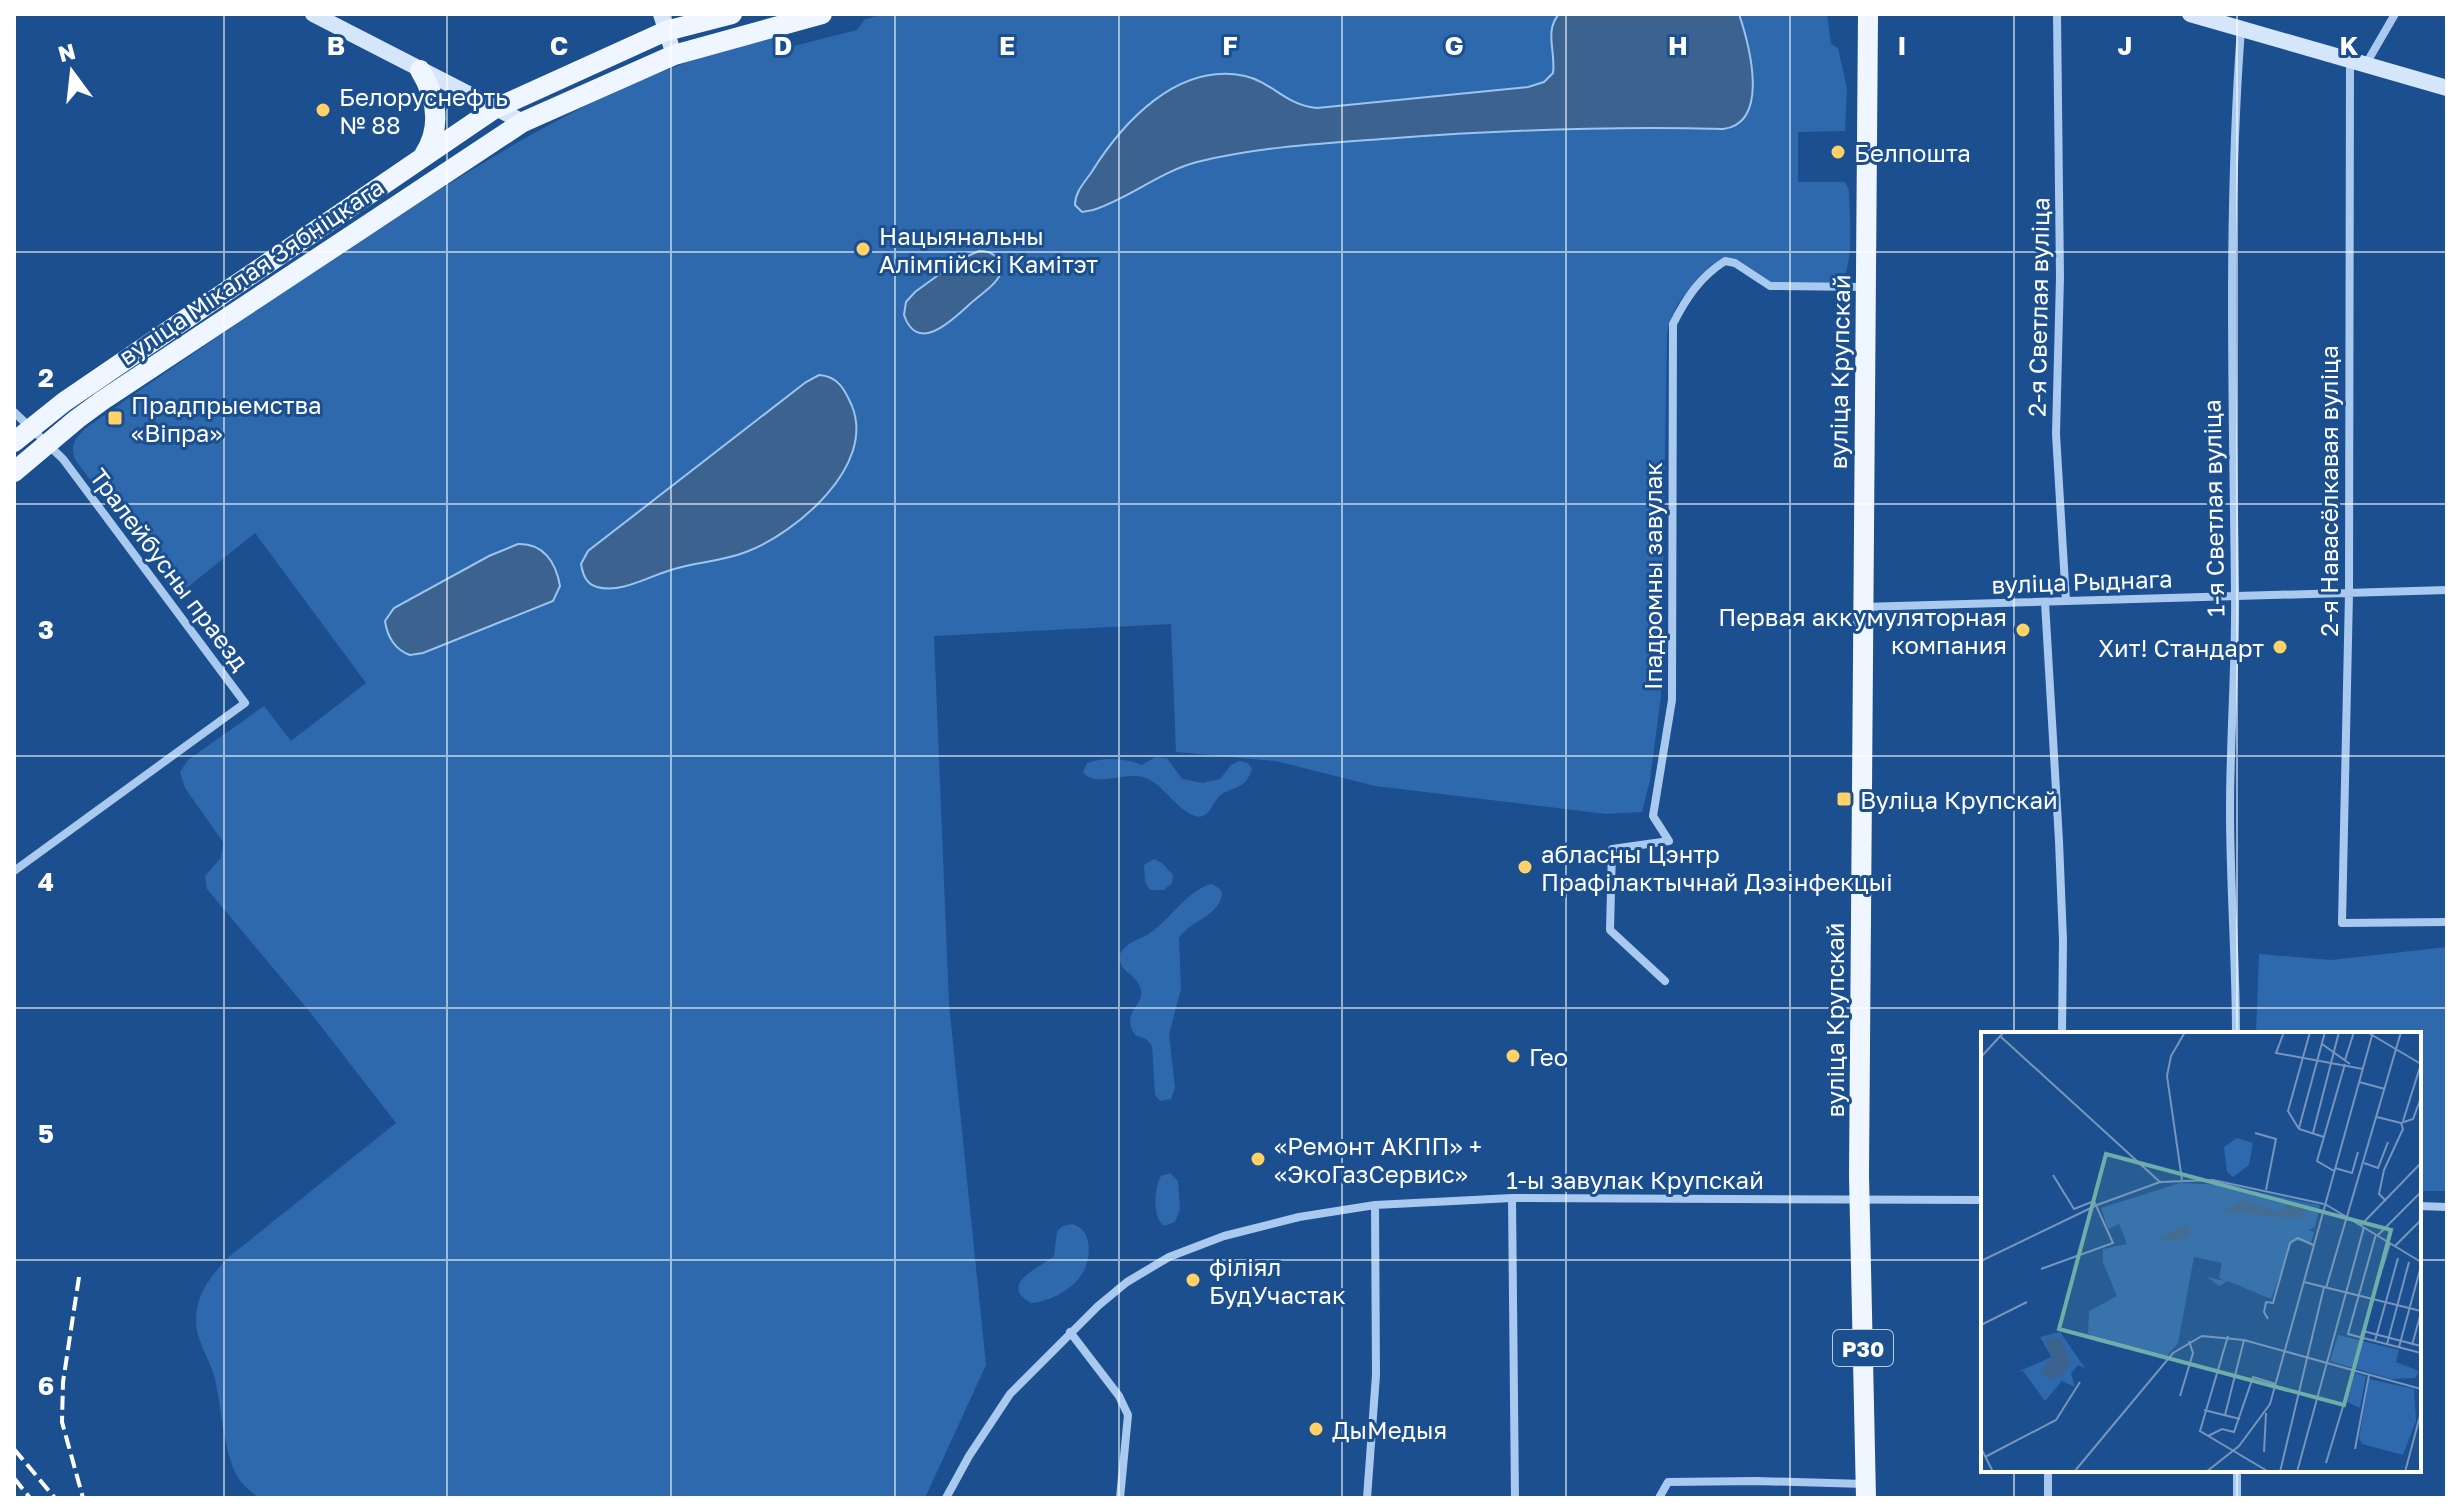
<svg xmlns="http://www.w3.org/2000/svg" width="2461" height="1512" font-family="'Golos Text',sans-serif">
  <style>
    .green { fill: #2e69ad }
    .water { fill: #3c6290; stroke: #9cc4f0; stroke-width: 2 }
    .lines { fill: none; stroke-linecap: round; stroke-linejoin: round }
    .street { stroke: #a9c9ee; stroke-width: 8 }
    .secondary { stroke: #d6e6fa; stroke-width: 16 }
    .primary { stroke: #f0f6ff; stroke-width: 20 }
    .rail { stroke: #fff; stroke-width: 4; stroke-dasharray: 14 6; stroke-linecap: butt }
    .grid { fill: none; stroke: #fff; stroke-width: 2; stroke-opacity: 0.55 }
    .poi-dot { fill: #ffd166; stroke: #1b4f8f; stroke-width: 3 }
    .labels { text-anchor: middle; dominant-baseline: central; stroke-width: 6; stroke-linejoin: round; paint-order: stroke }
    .shield { fill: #1b4f8f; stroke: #bbcadd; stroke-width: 2 }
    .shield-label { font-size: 22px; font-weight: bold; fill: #fff }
    .poi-label { font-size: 24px; fill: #fff; stroke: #1b4f8f; text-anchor: start }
    .street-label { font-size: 24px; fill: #fff; stroke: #1b4f8f }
    .inset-road { fill: none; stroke: #7695bc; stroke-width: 2 }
    .view { fill: #6fada8; fill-opacity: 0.15; stroke: #6fada8; stroke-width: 4 }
    .inset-edge { fill: none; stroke: #fff; stroke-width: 4 }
    .grid-label { font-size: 26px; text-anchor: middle; font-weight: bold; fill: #fff; stroke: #1b4f8f; stroke-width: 6; stroke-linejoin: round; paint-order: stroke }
  </style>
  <rect width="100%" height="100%" fill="#1b4f8f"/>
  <path class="green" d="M883,14h944l4,30 7,4 9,40 -2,43 -47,1v50h47l4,8c0,24 7,79 -11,96l-60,2 -39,-21 -15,-3c-30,16 -49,34 -57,69l-6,363 -11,84 -8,32 -36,2 -231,-28 -99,-25 -100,-9 -5,-128 -237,12 15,368 37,361 -61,133h-666c-12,-9 -22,-18 -27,-33 -9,-27 -11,-58 -17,-86 -5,-20 -19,-38 -19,-59 0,-27 16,-46 34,-64l166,-133 -86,-111 -103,-123 -2,-13 16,-18 2,-16 -38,-54 -5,-16 8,-12 76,-54 27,35 75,-58 -111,-150 -77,62 -102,-134c-7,-15 -1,-23 10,-33 93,-65 186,-129 281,-191 124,-82 264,-171 411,-200l16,9 63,-16 7,-10z
    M1155,757l12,1 15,21 21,4 17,-4 11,-14 9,-4 8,2 4,6c-7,24 -24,16 -35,30 -7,9 -6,15 -18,18 -23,-5 -34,-33 -56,-40 -18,-5 -49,11 -60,-5l4,-9c18,-6 38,-5 55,2z
    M1154,859l8,4 11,12 -1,8 -8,7h-14l-5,-8 -1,-17z
    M1212,884l8,5 2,5c-4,24 -31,25 -43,44l2,51 -12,45 6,54 -4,11 -11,2 -5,-6 -3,-49 -6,-7 -11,-4c-16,-24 13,-31 5,-48 -5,-14 -20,-14 -21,-31 7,-15 19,-15 31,-23 20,-13 38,-44 62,-49z
    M2447,947v244h-28v-157h-163l3,-80 72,6z
    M1170,1173l8,8 2,28 -5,13 -11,4c-12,-8 -10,-39 -3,-50z
    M1072,1224c22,5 20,37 8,53 -10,14 -32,25 -49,26 -35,-19 12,-37 23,-47l3,-25 6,-5z"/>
  <path class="water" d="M1559,14h180c10,30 32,109 -16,115 -109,-3 -218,1 -327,9 -66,5 -134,8 -199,24 -38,10 -67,36 -104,48l-11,2 -7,-7c0,-13 9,-22 16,-32 31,-50 87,-112 154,-97 27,6 42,30 72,32l211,-21 16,-5 9,-9c3,-21 -9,-42 6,-59z
    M979,251c13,-1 20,6 23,19 -4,14 -20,23 -31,33 -17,15 -53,53 -67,12l2,-13 9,-10 44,-32z
    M819,375c19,1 26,15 33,31 24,60 -56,127 -106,146 -23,9 -48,10 -72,17 -23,6 -52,25 -77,18 -11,-3 -14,-12 -16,-23l7,-13 218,-169z
    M518,544c25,-1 38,18 42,42l-7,15 -130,52 -13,2c-15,-5 -23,-19 -25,-34l9,-13 95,-52z"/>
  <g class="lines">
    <path class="street" d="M2057,14l3,263 -4,157 10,167
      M2350,61l-1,532 -7,330 105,-1
      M2366,64l29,-50
      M14,412l49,47 182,244 -231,168
      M2045,602l14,239 4,99 -1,94
      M1862,607l585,-17
      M1665,981l-55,-51 2,-81 57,-8 -16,-25 19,-116 1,-376c13,-26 27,-47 52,-63l10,2 35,23 96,1
      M2236,1034c0,-75 -6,-149 -6,-224 0,-73 6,-146 5,-218 -2,-188 -8,-376 6,-563
      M1512,1198l3,300
      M2419,1206l28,1
      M1070,1332l49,64 9,19 -8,83
      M2048,1470v28
      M946,1498l23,-42 41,-62 88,-88 29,-24 42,-25 55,-21 75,-19 76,-12 137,-7 471,2
      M1367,1498l9,-123 -1,-170
      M1659,1498l9,-16 88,-1 109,3
      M2237,1498v-28"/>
    <path class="secondary" d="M313,14l210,108
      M661,14l13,41
      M2190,14l257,74"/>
    <path class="primary" d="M420,70c17,28 22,57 4,85
      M14,442l50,-40 430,-293 172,-78 66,-17
      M14,472l63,-53 26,-19 420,-278 151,-67 148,-41
      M1866,1498l-7,-323 9,-1161"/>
    <path class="rail" d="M79,1277l-16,105 -1,40 21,76
      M14,1449l41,49
      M14,1478l16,20"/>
  </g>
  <path class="grid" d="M224,14v1484M447,14v1484M671,14v1484M895,14v1484M1119,14v1484M1342,14v1484M1566,14v1484M1790,14v1484M2014,14v1020M2237,14v1020M14,252h2433M14,504h2433M14,756h2433M14,1008h2433M14,1260h1969M2419,1260h28M2014,1470v28M2237,1470v28"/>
  <g class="poi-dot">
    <circle cx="323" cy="110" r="8"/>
    <circle cx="1838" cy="152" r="8"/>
    <circle cx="863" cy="249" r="8"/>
    <rect x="107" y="410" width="16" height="16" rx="4"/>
    <circle cx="2023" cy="630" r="8"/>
    <circle cx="2280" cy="647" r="8"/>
    <rect x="1836" y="791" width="16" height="16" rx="4"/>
    <circle cx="1525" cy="867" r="8"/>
    <circle cx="1513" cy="1056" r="8"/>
    <circle cx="1258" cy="1159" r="8"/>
    <circle cx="1193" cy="1280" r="8"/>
    <circle cx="1316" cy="1429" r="8"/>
  </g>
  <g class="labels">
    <rect class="shield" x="1833" y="1330" width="60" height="36" rx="6"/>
    <g class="shield-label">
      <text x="1863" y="1348">Р30</text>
    </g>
    <g class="poi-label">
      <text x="339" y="96">Белоруснефть<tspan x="339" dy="28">№ 88</tspan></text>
      <text x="1854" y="152">Белпошта</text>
      <text x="879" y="235">Нацыянальны<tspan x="879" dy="28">Алімпійскі Камітэт</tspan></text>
      <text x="131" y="404">Прадпрыемства<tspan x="131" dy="28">«Віпра»</tspan></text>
      <text x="2007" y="616" text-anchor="end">Первая аккумуляторная<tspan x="2007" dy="28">компания</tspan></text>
      <text x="2264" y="647" text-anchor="end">Хит! Стандарт</text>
      <text x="1860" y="799">Вуліца Крупскай</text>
      <text x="1541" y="853">абласны Цэнтр<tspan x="1541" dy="28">Прафілактычнай Дэзінфекцыі</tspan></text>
      <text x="1529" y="1056">Гео</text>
      <text x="1274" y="1145">«Ремонт АКПП» +<tspan x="1274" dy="28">«ЭкоГазСервис»</tspan></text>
      <text x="1209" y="1266">філіял<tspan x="1209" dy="28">БудУчастак</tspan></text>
      <text x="1332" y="1429">ДыМедыя</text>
    </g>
    <g class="street-label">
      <text transform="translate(251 271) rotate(-34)">вуліца Мікалая Зябніцкага</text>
      <text transform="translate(2038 307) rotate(-89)">2-я Светлая вуліца</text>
      <text transform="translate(1839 372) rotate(-89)">вуліца Крупскай</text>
      <text transform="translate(2328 491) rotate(-90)">2-я Навасёлкавая вуліца</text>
      <text transform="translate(2213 508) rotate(-91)">1-я Светлая вуліца</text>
      <text transform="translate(170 569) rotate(53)">Тралейбусны праезд</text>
      <text transform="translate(1652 576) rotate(-90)">Іпадромны завулак</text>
      <text transform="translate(2082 581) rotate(-2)">вуліца Рыднага</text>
      <text transform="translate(1834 1020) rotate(-90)">вуліца Крупскай</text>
      <text x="1635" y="1179">1-ы завулак Крупскай</text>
    </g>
  </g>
  <g transform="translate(1981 1032)">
    <rect width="440" height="440" fill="#1b4f8f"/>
    <path d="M256,106l16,5 -4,22 -16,12 -6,-5 -3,-25zM199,151l44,2 96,20 -5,22 -6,3 5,2 -3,11 -18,-3 -22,59 -43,-18 -9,5 -12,-9 18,4 -6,-3 3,-15 -28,-6 -16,86 -12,14 -70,-16 -8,-8 1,-22 28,-15 -14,-33v-14l24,-5 -8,-20 -11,5 -7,-21zM79,300l25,36 -7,-3 -7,8 4,14 -13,-6 -17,20 -22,-30 -6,1 35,-15 -12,-20zM357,303l61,15 -3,12 23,9 -4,7 -24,1 -61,-18zM374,341l11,3 -6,32 -13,-6zM388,347l45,10 2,32 -13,34 -41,-11 -3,-6z" fill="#2e69ad"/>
    <path d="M261,168l38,12 7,-8 17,2 2,13 -82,-7zM206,191l5,8 -8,8 -28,1zM66,306l14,1 10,23 -7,11 -14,7 -10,-8 12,-14 -9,-16z" fill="#3c6290"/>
    <path class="inset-road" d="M303,0l-8,21 87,16M329,0l-22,79 11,18 25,8M386,0l54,32M19,4l161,147M341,12l28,20M0,25l23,-25M364,28l9,-28M378,50l26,7M396,85l24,6M422,89l18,-57M318,96l26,-96M274,101l21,6 -10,51M332,101l26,-101M383,131l14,5 10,-26M354,136l17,5 6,-21M353,139l-17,-10 28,-97M201,148l-15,-104 4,-20 14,-24M405,169l-7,-7 5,-24 19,-41 -2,-6 12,-4 8,-21M344,172l96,58M380,193l60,-62M395,202l-28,100 73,19M397,203l43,-43M414,214l26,-26M0,229l116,-56 63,-23 53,-2 111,24M60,237l72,-26 -19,-42 -20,8 -21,-34M323,250l117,29M345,256l75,-256M287,287l-4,-7 2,-10 7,1 17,-60 8,-5 15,7M0,293l46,-23M382,299l58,15M247,304l-28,95 69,41M380,305l29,-94M394,309l23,-83M406,312l22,-82M431,313l9,-32M418,315l22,-81M199,364l13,-43 -4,-12M223,378l36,9M244,383l19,-75M227,404l14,-7 12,3 19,-55 23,7M0,416l12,24M374,417l14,-74M283,420l2,-39M4,425l71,-37 24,-38M345,431l28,-93M93,440l99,-119 29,-17 42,4 177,49M225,440l33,-26 31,-42 103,-372M299,440l44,-185M316,440l67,-245M424,440l16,-60"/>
    <path class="view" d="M125,122l285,76 -47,175 -285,-76z"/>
    <rect width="440" height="440" class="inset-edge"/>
  </g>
  <g class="grid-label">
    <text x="336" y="55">B</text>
    <text x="559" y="55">C</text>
    <text x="783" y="55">D</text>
    <text x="1007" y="55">E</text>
    <text x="1230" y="55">F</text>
    <text x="1454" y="55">G</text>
    <text x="1678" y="55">H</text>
    <text x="1902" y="55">I</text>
    <text x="2125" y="55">J</text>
    <text x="2349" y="55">K</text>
    <text x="46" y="387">2</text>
    <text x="46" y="639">3</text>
    <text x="46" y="891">4</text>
    <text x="46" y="1143">5</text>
    <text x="46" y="1395">6</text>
  </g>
  <rect width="2461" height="1512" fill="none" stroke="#ffffff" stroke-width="32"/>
  <g transform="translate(72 72) rotate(345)" stroke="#1b4f8f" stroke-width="6" paint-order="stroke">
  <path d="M0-6L14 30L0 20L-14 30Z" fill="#ffffff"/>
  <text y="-12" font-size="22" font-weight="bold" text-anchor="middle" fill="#ffffff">N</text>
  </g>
</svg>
